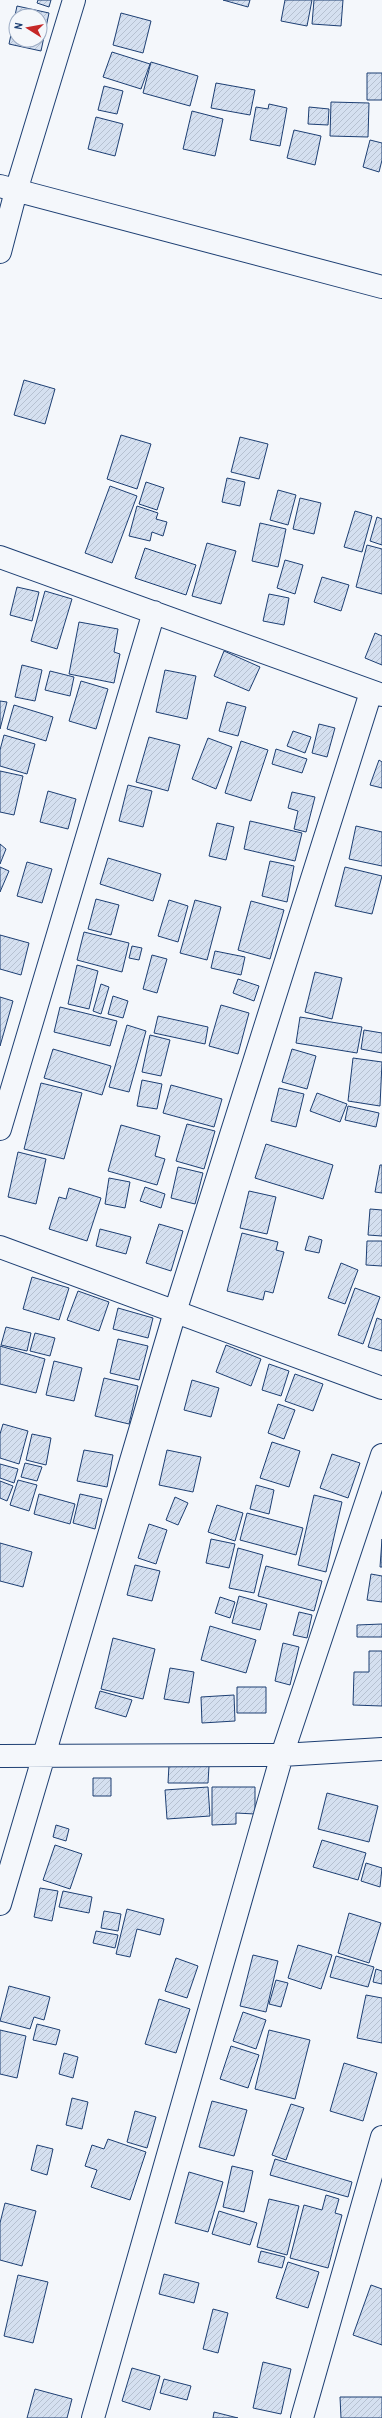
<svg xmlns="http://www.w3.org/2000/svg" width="382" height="2418" font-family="'Archivo Narrow',sans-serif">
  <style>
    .building { fill: url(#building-hatch); stroke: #1d3f73; fill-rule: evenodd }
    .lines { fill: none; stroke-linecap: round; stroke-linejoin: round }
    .street-casing { stroke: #1d3f73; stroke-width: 24 }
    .street { stroke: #f4f7fb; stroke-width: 22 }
  </style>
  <defs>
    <pattern id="building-hatch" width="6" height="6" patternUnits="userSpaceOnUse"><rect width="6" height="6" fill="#d5e0f0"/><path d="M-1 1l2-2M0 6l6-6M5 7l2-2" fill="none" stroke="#b6c1d1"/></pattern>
  </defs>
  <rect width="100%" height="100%" fill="#f4f7fb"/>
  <path class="building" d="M38,0h13l-2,7 -12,-4z
    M223,0h27l-2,7z
    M285,0h27l-5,26 -26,-5z
    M314,0h29l-2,26 -29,-2z
    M17,6l32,7 -8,38 -32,-7zM16,16h24v24h-24z
    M121,13l30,8 -8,32 -30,-8z
    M112,52l38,12 -9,25 -38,-12z
    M151,62l47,14 -8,30 -47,-13z
    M367,73h15v27h-15z
    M216,83l39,7 -5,25 -39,-7z
    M104,86l19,5 -6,23 -19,-4z
    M331,102l38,1 -1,34 -38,-1z
    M269,104l18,4 -7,38 -30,-6 6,-33 12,2z
    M309,107l20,2 -1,16 -20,-1z
    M192,111l31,8 -8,37 -32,-7z
    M96,117l27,7 -8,32 -27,-7z
    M294,130l27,6 -6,29 -28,-7z
    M370,140l12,3v17l-3,12 -16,-5z
    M24,380l31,9 -10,35 -31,-9z
    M121,435l30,9 -14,45 -30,-10z
    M240,437l28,7 -9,35 -28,-7z
    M227,478l18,4 -5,24 -18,-4z
    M146,482l18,6 -7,22 -18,-6z
    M110,486l27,10 -25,67 -27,-10z
    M278,490l18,5 -8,30 -18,-5z
    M300,498l21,5 -7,31 -21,-5z
    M137,506l21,7 -2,6 11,3 -4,14 -11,-4 -2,9 -21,-5z
    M355,511l17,5 -10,36 -18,-5z
    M377,517l5,2v26l-12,-4z
    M260,523l26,6 -8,38 -26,-6z
    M207,543l29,8 -15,53 -29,-8z
    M367,545l15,4v45l-26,-7z
    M145,548l51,17 -10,30 -51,-17z
    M285,560l18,5 -8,29 -18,-6z
    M322,577l27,8 -8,26 -27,-9z
    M17,587l22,5 -7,29 -22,-6z
    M45,591l27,8 -15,50 -26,-8z
    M269,594l20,4 -5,27 -21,-4z
    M79,622l39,7 -4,23 6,2 -6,29 -45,-9z
    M375,633l7,3v29l-17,-7z
    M224,651l36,16 -11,24 -35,-15z
    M22,665l20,5 -7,31 -20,-4z
    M165,670l31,6 -9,43 -31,-7z
    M50,671l24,6 -4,19 -25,-6z
    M81,681l27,8 -12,40 -27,-8z
    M0,701l7,1 -7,27z
    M227,702l19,5 -8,29 -19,-5z
    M14,705l39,12 -7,24 -39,-12z
    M319,724l16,4 -8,29 -15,-4z
    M293,731l18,6 -6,16 -18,-7z
    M4,735l31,9 -8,30 -27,-8v-16z
    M149,737l31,8 -12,46 -32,-9z
    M208,738l24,9 -16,42 -24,-10z
    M241,741l27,9 -17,51 -26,-8z
    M276,749l31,10 -5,14 -30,-9z
    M379,760l3,2v26l-12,-3z
    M0,771l23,5 -9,39 -14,-3z
    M128,785l24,6 -9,36 -24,-6z
    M48,791l28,8 -8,30 -28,-7z
    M292,792l23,5 -9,35 -12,-3 4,-18 -10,-3z
    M250,821l52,12 -7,28 -51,-12z
    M217,823l17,4 -8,33 -17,-4z
    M356,826l26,6v34l-33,-7z
    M0,844l6,5 -6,15z
    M108,858l53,16 -8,27 -53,-17z
    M270,861l24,5 -7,36 -25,-6z
    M27,862l25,7 -10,34 -25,-7z
    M0,867l9,4 -9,21z
    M345,867l37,9 -10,38 -37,-8z
    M96,899l23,6 -8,30 -23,-6z
    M169,900l19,6 -10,36 -20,-6z
    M195,900l26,7 -14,53 -27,-7z
    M251,901l33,9 -14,49 -32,-9z
    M84,932l45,11 -7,29 -45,-12z
    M0,935l29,8 -8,32 -21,-6z
    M132,946l10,2 -3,12 -10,-2z
    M215,951l30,6 -4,18 -30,-7z
    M152,955l15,4 -10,34 -14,-4z
    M77,965l21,6 -9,38 -21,-5z
    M315,972l27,6 -10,41 -27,-7z
    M238,979l21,7 -5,15 -21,-8z
    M101,984l8,3 -8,27 -8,-3z
    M113,996l15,5 -5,17 -15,-4z
    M0,997l13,4 -13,45z
    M221,1005l28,8 -11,41 -29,-8z
    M60,1007l57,14 -7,25 -56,-14z
    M158,1016l50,11 -3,17 -51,-11z
    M300,1017l62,10 -5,26 -61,-10z
    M127,1025l19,6 -17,61 -20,-5z
    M364,1030l18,3v20l-21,-4z
    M150,1035l20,5 -9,36 -19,-4z
    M53,1049l58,17 -9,29 -58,-17z
    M292,1049l24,7 -9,33 -25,-7z
    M353,1058l29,4 -2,44 -32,-5z
    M142,1080l20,4 -5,25 -20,-3z
    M41,1083l41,10 -18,66 -40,-10z
    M171,1085l51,14 -8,28 -51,-14z
    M279,1088l25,6 -8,33 -25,-6z
    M317,1093l30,11 -7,18 -30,-11z
    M348,1106l31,7 -3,14 -31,-7z
    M187,1124l28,7 -11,38 -28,-8z
    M121,1125l39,11 -5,20 10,3 -8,26 -49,-14z
    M266,1144l67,21 -10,34 -68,-21z
    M18,1152l28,7 -10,45 -28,-7z
    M380,1165h2v28l-7,-1z
    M178,1167l25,6 -8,31 -24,-6z
    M109,1178l21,4 -5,26 -20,-4z
    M145,1187l20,7 -4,14 -21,-7z
    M69,1188l32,10 -14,43 -38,-12 10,-32 7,2z
    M249,1191l27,6 -9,37 -27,-6z
    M370,1209l12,1v26l-14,-1z
    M159,1224l24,7 -12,40 -25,-8z
    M100,1229l31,8 -5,17 -30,-8z
    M242,1233l36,9 -2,8 8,2 -11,41 -8,-2 -2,9 -36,-9z
    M309,1236l13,4 -3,13 -14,-3z
    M367,1241h15v25l-16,-1z
    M341,1263l17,7 -13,34 -17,-6z
    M32,1277l37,11 -10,32 -36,-11z
    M355,1288l25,9 -17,47 -25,-9z
    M78,1291l31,11 -10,29 -32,-11z
    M118,1308l35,10 -5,20 -35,-9z
    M377,1318l5,2v31l-14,-4z
    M6,1327l25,6 -4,18 -26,-6z
    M35,1333l20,5 -5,18 -20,-5z
    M118,1339l30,7 -9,34 -29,-7z
    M226,1345l35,14 -10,27 -35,-14z
    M0,1346l45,13 -9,34 -36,-9z
    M54,1361l28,7 -8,33 -28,-6z
    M269,1364l20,7 -8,25 -19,-6z
    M295,1374l28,10 -10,27 -28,-10z
    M104,1378l34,8 -9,38 -34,-8z
    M192,1380l27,8 -8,29 -27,-7z
    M278,1404l17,6 -11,29 -16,-6z
    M3,1424l25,7 -9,33 -19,-6v-24z
    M32,1434l19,4 -5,27 -20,-5z
    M272,1442l28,9 -11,36 -29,-9z
    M84,1450l29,5 -6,32 -30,-6z
    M167,1450l34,7 -8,35 -34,-7z
    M332,1454l28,9 -12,35 -28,-10z
    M25,1463l17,4 -5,14 -16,-4z
    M0,1464l18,5 -4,14 -14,-5z
    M18,1480l19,5 -8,26 -19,-6z
    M0,1481l13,5 -6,15 -7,-3z
    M256,1485l18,5 -5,24 -19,-5z
    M39,1494l36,10 -5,20 -36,-10z
    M80,1494l22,5 -7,30 -22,-6z
    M314,1495l28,7 -16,70 -28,-7z
    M175,1497l13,6 -10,22 -12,-5z
    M217,1505l26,8 -8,28 -27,-9z
    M247,1513l56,15 -7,27 -56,-15z
    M149,1524l18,6 -11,34 -18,-6z
    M211,1539l24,5 -6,24 -23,-5z
    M382,1539v28h-2z
    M0,1543l32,9 -9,35 -23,-6z
    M238,1548l25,7 -9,38 -25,-5z
    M135,1565l25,6 -8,30 -25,-6z
    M266,1566l56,15 -8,30 -56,-15z
    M371,1574l11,2v26l-15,-2z
    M239,1596l28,8 -7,26 -28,-7z
    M220,1597l15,5 -5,16 -15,-5z
    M299,1612l13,3 -5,23 -14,-3z
    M382,1624v13h-25v-12z
    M210,1626l46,14 -10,33 -45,-13z
    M113,1638l42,11 -12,50 -42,-10z
    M283,1643l16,4 -9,38 -15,-4z
    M369,1651h13v55l-29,-1 1,-33h15z
    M170,1668l24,4 -5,31 -25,-4z
    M237,1687h29v26h-29z
    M100,1691l32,9 -6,17 -31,-9z
    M234,1695l1,26 -33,2 -1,-26z
    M169,1765l40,1 -1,17h-40z
    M93,1778h18v18h-18z
    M208,1787l2,29 -43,3 -2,-29z
    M212,1787h43v27l-19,-1v11l-24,1z
    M327,1793l51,13 -9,36 -51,-13z
    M56,1825l13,4 -3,12 -13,-4z
    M322,1840l44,13 -8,27 -45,-13z
    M55,1845l27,9 -12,35 -27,-9z
    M366,1863l16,5 -2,19 -19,-6z
    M40,1888l18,3 -6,30 -18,-4z
    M63,1891l29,6 -3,16 -30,-6z
    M127,1909l37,10 -4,16 -23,-6 -7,28 -14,-3z
    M104,1911l17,3 -3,17 -17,-3z
    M349,1913l32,10 -12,40 -31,-10z
    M96,1931l22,4 -3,13 -22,-5z
    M298,1945l34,10 -11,34 -33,-11z
    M253,1955l25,6 -12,51 -26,-6z
    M336,1956l38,11 -6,20 -38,-10z
    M176,1958l22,8 -11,32 -22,-7z
    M376,1969l6,2v13l-9,-2z
    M276,1980l12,3 -7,24 -12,-3z
    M9,1986l41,11 -6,23 -10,-3 -4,12 -30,-8z
    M366,1995l16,3v45l-25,-5z
    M159,1999l31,10 -14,44 -31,-9z
    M243,2012l23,8 -10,29 -23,-8z
    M37,2024l23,6 -4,15 -23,-5z
    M0,2030l26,6 -9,42 -17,-4z
    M269,2030l41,10 -15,59 -40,-10z
    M231,2046l28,9 -11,33 -28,-9z
    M64,2053l14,4 -5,21 -14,-4z
    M344,2063l33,10 -14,48 -33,-10z
    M72,2098l16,4 -6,27 -16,-4z
    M212,2101l35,9 -13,46 -35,-9z
    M291,2104l13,4 -18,52 -14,-5z
    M135,2111l21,6 -9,31 -20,-6z
    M108,2139l38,13 -16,48 -39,-13 6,-17 -12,-4 7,-21 12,4z
    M37,2145l16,4 -6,26 -16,-5z
    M275,2159l77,23 -4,15 -78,-22z
    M232,2166l21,5 -9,41 -21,-5z
    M189,2172l34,10 -15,50 -33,-9z
    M326,2195l13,4 -4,14 7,2 -14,53 -38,-10 14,-53 18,5z
    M269,2199l30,7 -12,49 -30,-8z
    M5,2203l31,8 -14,55 -22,-6v-37z
    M219,2211l38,12 -7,22 -38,-11z
    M261,2251l24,6 -3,11 -24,-6z
    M288,2262l31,10 -11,36 -32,-10z
    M164,2274l35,9 -5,20 -35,-9z
    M18,2275l30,7 -15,61 -29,-7z
    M371,2285l11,4v56l-29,-10z
    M213,2309l15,4 -10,40 -15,-4z
    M263,2362l28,7 -10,45 -28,-6z
    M132,2368l28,8 -10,34 -28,-9z
    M164,2379l27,7 -4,14 -27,-7z
    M35,2389l37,10 -5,19h-40z
    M340,2397h42v21h-41z
    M214,2412l24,6h-25z"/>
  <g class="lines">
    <defs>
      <path id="street" d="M0,186l382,101
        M0,252l16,-61 58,-191
        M0,557l382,138
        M0,1129l154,-517
        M0,1247l382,141
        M0,1756l282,-1 100,-6
        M0,1904l175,-592 196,-620
        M93,2418l189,-663 100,-300
        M302,2418l80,-281"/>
    </defs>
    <use href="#street" class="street-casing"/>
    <use href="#street" class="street"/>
  </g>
  <g transform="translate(28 28) rotate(281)"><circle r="19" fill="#f4f7fb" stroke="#9eadc5"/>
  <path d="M0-3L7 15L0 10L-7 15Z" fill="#c62828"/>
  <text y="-6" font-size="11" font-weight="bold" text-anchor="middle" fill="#1d3f73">N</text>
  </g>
</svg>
